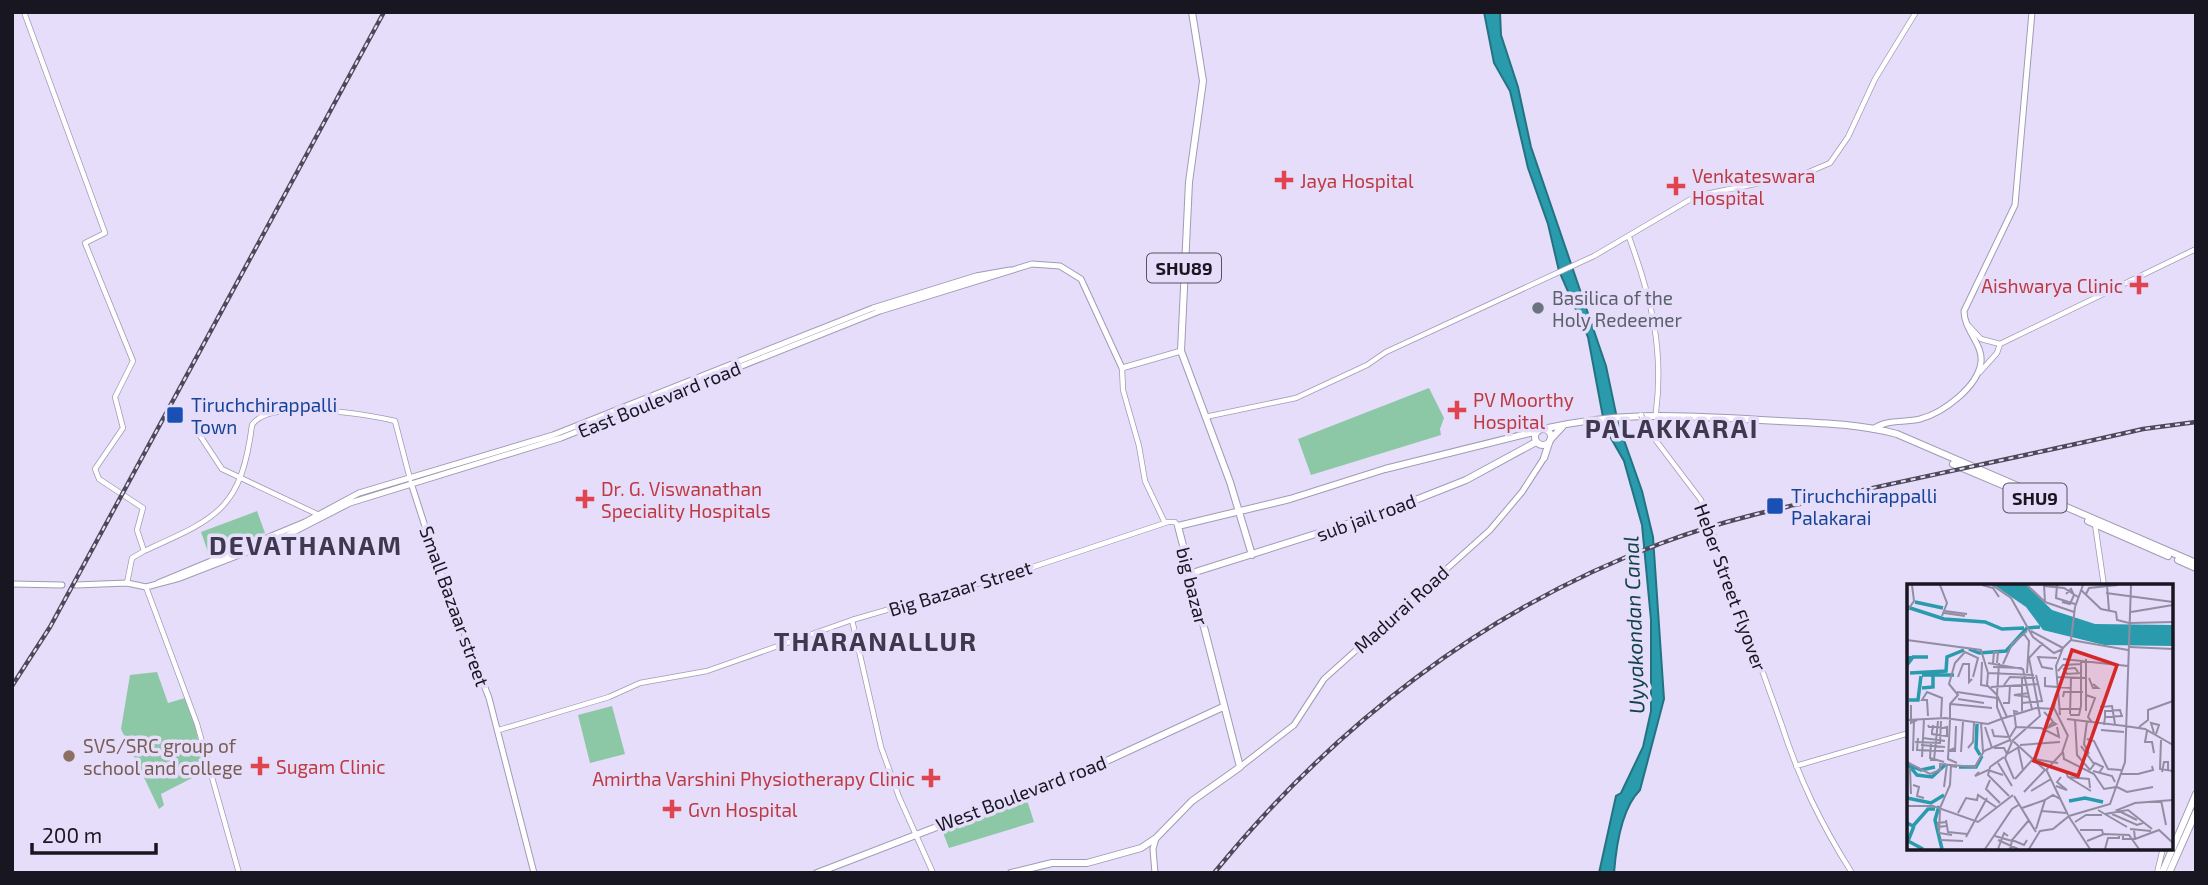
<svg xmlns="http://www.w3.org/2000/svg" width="2208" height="885" font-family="'Exo 2',sans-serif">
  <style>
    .green { fill: #8cc7a6 }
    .water { fill: #299bac; stroke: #247382; stroke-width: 2 }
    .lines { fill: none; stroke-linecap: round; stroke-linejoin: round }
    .tertiary-casing { stroke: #a19ab5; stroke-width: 6 }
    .secondary-casing { stroke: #a19ab5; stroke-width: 7 }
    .primary-casing { stroke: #a19ab5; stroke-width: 8 }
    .tertiary { stroke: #fff; stroke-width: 4.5 }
    .secondary { stroke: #fff; stroke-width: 5 }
    .primary { stroke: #fff; stroke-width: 6 }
    .rail-casing { stroke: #4d4958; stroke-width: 4.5 }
    .rail { stroke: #e5ddfa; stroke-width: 2; stroke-dasharray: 5; stroke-linecap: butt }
    .tertiary-bridge-casing { stroke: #a19ab5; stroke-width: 6; stroke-linecap: butt }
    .tertiary-bridge { stroke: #fff; stroke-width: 4.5 }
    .health-dot { fill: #e0444e; stroke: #e5ddfa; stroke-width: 2.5 }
    .worship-dot { fill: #6b7280; stroke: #e5ddfa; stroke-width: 2.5 }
    .transit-dot { fill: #1a4fb4; stroke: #e5ddfa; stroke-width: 2.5 }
    .education-dot { fill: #8d6e63; stroke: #e5ddfa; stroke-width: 2.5 }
    .labels { text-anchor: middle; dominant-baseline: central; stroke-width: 7; stroke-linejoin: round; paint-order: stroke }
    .shield { fill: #e5ddfa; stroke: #565261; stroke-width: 2 }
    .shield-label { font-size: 18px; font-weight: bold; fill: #181620 }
    .health-label { font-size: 19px; fill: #be3a42; stroke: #e5ddfa; text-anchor: start }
    .worship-label { font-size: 19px; fill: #5b616d; stroke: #e5ddfa; text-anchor: start }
    .street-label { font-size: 19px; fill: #181620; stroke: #e5ddfa }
    .transit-label { font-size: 19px; fill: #164399; stroke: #e5ddfa; text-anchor: start }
    .education-label { font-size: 19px; fill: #785e54; stroke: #e5ddfa; text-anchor: start }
    .water-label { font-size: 21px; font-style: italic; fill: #13434a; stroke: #e5ddfa }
    .district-label { font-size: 26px; font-weight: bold; letter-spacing: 2px; fill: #3f3950; stroke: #e5ddfa }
    .inset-river { fill: none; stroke: #299bac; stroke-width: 3.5 }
    .inset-road { fill: none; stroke: #938da3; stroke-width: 2 }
    .view { fill: #d62828; fill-opacity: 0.15; stroke: #d62828; stroke-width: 3.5 }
    .inset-edge { fill: none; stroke: #181620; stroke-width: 3.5 }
  </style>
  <rect width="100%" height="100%" fill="#e5ddfa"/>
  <path class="green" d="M1429,388l15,30 -4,11 1,6 -130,40 -13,-36z
    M257,511l8,22 -56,22 -8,-23z
    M157,672l11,31 17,-5 10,27 10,51h-9l-35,18 3,11 -5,4 -38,-80 9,-54z
    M612,706l13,48 -35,9 -12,-48z
    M1026,797l8,25 -85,26 -7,-18z"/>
  <path class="water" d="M1484,12h16l1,23 17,52 13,60 75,219 12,57 24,68 11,46 11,162 -24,91c-18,18 -24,57 -26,83h-15l17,-77 5,-3 22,-46 8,-36v-91l-9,-95 -18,-64 -19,-33 -17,-91 -29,-66 -11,-47 -20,-56 -18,-77 -16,-28z"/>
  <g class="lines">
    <defs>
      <path id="tertiary" d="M24,12l81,221 -20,10 48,118 -18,36 8,31 -28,41 4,10 44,29 -6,22 7,21 -12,7 -5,25
        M1629,237c22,60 35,111 27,175
        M1969,326l12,13 19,5
        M1122,368l1,22 16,56 6,35 20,42
        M1980,372l17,-19 3,-9 196,-95
        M1205,417l91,-19 71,-33 19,-13 208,-96 102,-60 108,-22 26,-11 18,-26 27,-58 41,-67
        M195,428l27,41 97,46
        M2095,524l9,62
        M144,551c73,-33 97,-41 108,-126 17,-27 115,-11 143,-4l15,58
        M146,587l51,137 42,149
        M852,620l29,127 18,50 34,76
        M1781,723c18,56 40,101 71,150
        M499,730l110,-33 31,-14 67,-12 145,-51 169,-49 147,-49h7l3,4
        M1796,766l113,-33
        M2157,873l6,-25"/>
      <path id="secondary" d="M1873,429c14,-10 30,-6 47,-10 23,-6 58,-32 61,-57 2,-18 -17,-32 -17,-51l51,-106 17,-193
        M411,483l23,71 55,144 45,175
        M158,583l147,-61 54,-29 194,-58 320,-127 103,-32 34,-6
        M12,584l50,1
        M76,585l51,-2 19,4 34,-9 98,-38 72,-37 211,-65 319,-127 152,-47 28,2 21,13 41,89 59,-17
        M1240,767l54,-42 30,-46 166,-149 32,-38 22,-34
        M1155,873l-2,-24 3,-11"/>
      <path id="primary" d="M1192,12l11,69 -14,101 -8,169 49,131 22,73
        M1543,429c73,-17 129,-14 203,-10 51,4 102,2 151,15l299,129
        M1535 437a8 8 0 1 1 16 0a8 8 0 1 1-16 0Z
        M1544,458l6,-18 13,-14
        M1953,464l90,38
        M2088,521l80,35
        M2178,560l18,8
        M1189,574l196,-62 81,-32 70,-38
        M817,873l281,-108 125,-58
        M1011,873l41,-10h35l54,-15 15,-10 36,-37 48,-34 -62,-241 112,-27 95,-30 153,-38
        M2162,873l34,-79
        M2169,873l27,-61"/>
    </defs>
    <use href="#tertiary" class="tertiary-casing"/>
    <use href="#secondary" class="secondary-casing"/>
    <use href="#primary" class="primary-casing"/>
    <use href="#tertiary" class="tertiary"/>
    <use href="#secondary" class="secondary"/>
    <use href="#primary" class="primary"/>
    <defs>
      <path id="rail" d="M12,686l38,-59 334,-615
        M1214,873c119,-146 271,-265 448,-330 66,-25 137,-39 206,-54 91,-20 183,-39 275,-60l53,-7"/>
    </defs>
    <use href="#rail" class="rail-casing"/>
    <use href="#rail" class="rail"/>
    <defs>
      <path id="tertiary-bridge" d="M1641,415l10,19 50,66 80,223"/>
    </defs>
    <use href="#tertiary-bridge" class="tertiary-bridge-casing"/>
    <use href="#tertiary-bridge" class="tertiary-bridge"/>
  </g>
  <g class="health-dot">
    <path d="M1280.5 169.5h7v7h7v7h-7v7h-7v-7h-7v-7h7z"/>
    <path d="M1672.5 175.5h7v7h7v7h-7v7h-7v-7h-7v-7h7z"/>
    <path d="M2135.5 274.5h7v7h7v7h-7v7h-7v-7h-7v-7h7z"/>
    <path d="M1453.5 399.5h7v7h7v7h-7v7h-7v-7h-7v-7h7z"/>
    <path d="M581.5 488.5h7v7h7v7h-7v7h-7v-7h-7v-7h7z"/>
    <path d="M256.5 755.5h7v7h7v7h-7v7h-7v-7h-7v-7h7z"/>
    <path d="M927.5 767.5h7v7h7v7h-7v7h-7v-7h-7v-7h7z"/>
    <path d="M668.5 798.5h7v7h7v7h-7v7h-7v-7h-7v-7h7z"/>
  </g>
  <circle class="worship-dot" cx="1538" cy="308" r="7"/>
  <g class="transit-dot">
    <rect x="166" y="406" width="18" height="18" rx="3.5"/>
    <rect x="1766" y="497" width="18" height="18" rx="3.5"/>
  </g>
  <circle class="education-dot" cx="69" cy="756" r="7"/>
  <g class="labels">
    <g class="shield">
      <rect x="1147" y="253.5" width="74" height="29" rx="5"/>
      <rect x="2003.5" y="483.5" width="63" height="29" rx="5"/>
    </g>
    <g class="shield-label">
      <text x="1184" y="268">SHU89</text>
      <text x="2035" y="498">SHU9</text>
    </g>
    <g class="health-label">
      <text x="1692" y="175">Venkateswara<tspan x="1692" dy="22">Hospital</tspan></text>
      <text x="1300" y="180">Jaya Hospital</text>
      <text x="2123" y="285" text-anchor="end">Aishwarya Clinic</text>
      <text x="1473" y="399">PV Moorthy<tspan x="1473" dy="22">Hospital</tspan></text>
      <text x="601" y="488">Dr. G. Viswanathan<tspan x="601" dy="22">Speciality Hospitals</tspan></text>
      <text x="276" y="766">Sugam Clinic</text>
      <text x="915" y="778" text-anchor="end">Amirtha Varshini Physiotherapy Clinic</text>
      <text x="688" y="809">Gvn Hospital</text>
    </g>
    <g class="worship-label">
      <text x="1552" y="297">Basilica of the<tspan x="1552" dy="22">Holy Redeemer</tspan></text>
    </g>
    <g class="street-label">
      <text transform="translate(659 399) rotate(-22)">East Boulevard road</text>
      <text transform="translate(1366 517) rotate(-20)">sub jail road</text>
      <text transform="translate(1193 586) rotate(76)">big bazar</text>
      <text transform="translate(1731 587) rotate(70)">Heber Street Flyover</text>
      <text transform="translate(960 588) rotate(-17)">Big Bazaar Street</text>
      <text transform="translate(455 606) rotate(70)">Small Bazaar street</text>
      <text transform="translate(1401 609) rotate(-42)">Madurai Road</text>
      <text transform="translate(1021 793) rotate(-21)">West Boulevard road</text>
    </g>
    <g class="transit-label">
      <text x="191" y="404">Tiruchchirappalli<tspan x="191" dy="22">Town</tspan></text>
      <text x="1791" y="495">Tiruchchirappalli<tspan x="1791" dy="22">Palakarai</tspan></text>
    </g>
    <g class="education-label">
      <text x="83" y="745">SVS/SRC group of<tspan x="83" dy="22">school and college</tspan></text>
    </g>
    <g class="water-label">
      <text transform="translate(1633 625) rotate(-92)">Uyyakondan Canal</text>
    </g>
    <g class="district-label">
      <text x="1672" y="427">PALAKKARAI</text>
      <text x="306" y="544">DEVATHANAM</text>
      <text x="876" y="640">THARANALLUR</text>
    </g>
  </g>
  <g transform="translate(1907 584)">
    <rect width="266" height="266" fill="#e5ddfa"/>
    <path d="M87,1h32l26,25 43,14 78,1v21l-69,-1 -61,-15 -17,-23z" fill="#299bac"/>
    <path class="inset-river" d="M8,18l28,6M0,23l37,12 41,3 17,7 22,-1M62,65l10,4 27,-2 21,-23 13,-1M3,72v5l3,-4h15M3,89l36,-2 1,-14 17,-7M15,91h32M15,104l11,-1v-11M2,116h9l3,-24M70,140l-1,24 4,7M0,179l10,12 15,2 14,-13M4,182l10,4 14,-3M52,183h17l6,-11M0,214l24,5 13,-8M162,217l16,-3 18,4M32,222l-4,14 7,29M0,239l6,3 15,-17h7M7,242l-6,15 15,8"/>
    <path class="inset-road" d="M33,1l7,18 -5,13M75,1l11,3 6,9M85,1l19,13 22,39 21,16 9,-4M120,1l18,17M137,1l1,17 29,10M150,1l-1,13 19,6M200,1l2,26M137,2l20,2 14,9M174,6l20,19 15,3 1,8 12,3M199,9l67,9M179,10l3,-6 29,-3M155,18l8,2 4,-9 -3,-6 -5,5M168,23l8,-22M0,27l7,-10 -2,-16M38,27l22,3M224,28l42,-7M37,29l21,3M223,39l43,-1M124,47l32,17M117,50l5,7 -2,32M0,56l74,10 7,23M164,56l57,10M223,63l43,2M156,64l8,-8 4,-33M156,75l65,7M75,78l-1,23 6,1M81,79l35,6 6,28M86,79l1,-11h4l-1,11M96,80l9,-20 15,-13M86,83l29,1M146,85l-11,-2 -4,-10 19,1M151,87l5,-6 19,-1M171,88l-3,-4 -11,1 3,5 15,-1M51,93l5,-13h6v18l3,-3M115,93v34M138,93v9l26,2M150,93l28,1M182,94l4,10h5l-5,-4M97,101l6,-8 25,1M84,103l47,-3M50,108l40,6M122,109l-15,2 15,2 3,12M149,110l-2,14 14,28M90,111l2,-32M90,111l10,22M179,111l9,3 -7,19 4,5M156,113l1,-5h19M51,115l26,4M96,119h6l1,-18M115,119l20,-2 -6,-26M44,120l41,4M4,121v18l6,-3M193,123l12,-1 3,18M152,125h22M179,127v-52M137,128l7,7 2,3 3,2 -9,4 6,-6M163,130l1,-36M153,131l-4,-49 7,-18M163,131h9l2,-9v-46M21,132l-1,-16h-5l5,-8 15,6 -1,19M198,133v-6l15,-1 2,7M38,134l43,6 13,-5M43,135v-15l8,-9 -9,-11 6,-21 10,-11 13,6 -5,19M94,135l35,-11 19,1M160,135l58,7M168,135l2,36 13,15M0,136l39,-2M43,136l-2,39 9,4M180,137l-3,23 5,10M74,139l2,29M21,141l1,2h8l6,1 4,-1v9l-15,-2v-3l1,-3v-3M197,141l1,-8 18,-1M218,142l20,3 28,16M78,143l7,21M109,143l25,1 18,9 -2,-10M232,143l9,-7v-10l25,-9M85,145l2,7 14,1M194,146l23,2M240,147l-2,11h7l2,11M247,149l-3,-10 8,2 -3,9M103,153l6,-10 -2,-16 4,1M11,154l-1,12 27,1M16,154l22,3M180,155l7,2 14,28 13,1M254,156l-1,29 13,2M105,157l28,-25 -11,-58 14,-15M106,157l32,29M8,158l25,1 1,-22M104,158l-14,-35v-12l-10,-10 1,-12 46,2M105,158l-7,16 9,21M24,159l-1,15 14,4M14,161l24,2M113,161l40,-3M174,162l13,18M111,163l5,23M48,164l-7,3h7l1,-25M61,164l5,-6 1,-20M87,164h10l3,6 12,-7M6,167l1,-31M54,168l2,-30M156,168l1,7 30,15 10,15 12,-2M15,173l2,-38M97,173l-14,10 -2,8 21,21M127,175l24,4M23,176h4l4,-39M0,178l23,12 10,-4v-6l35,3 9,-16 26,-11M91,179l14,23M3,184l1,26M139,185l22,46M139,186l16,-17 6,-18M183,186l5,-7 8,4 -4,6M186,187l19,5 3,6M72,188l-4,4 13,-6 15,5M159,188l2,5 21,2 1,9M255,188l2,-10h4v8M214,190h17l15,-4 -1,-4M161,193l23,14M108,195l19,-21M83,196l-4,9 14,14M6,201l6,2 -2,9 7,2M149,202l11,4 -10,-8 4,-5M37,203l3,-23M210,203l10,5 26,-5M124,207l20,-12M117,208l21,-22M107,212l22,36M254,216l5,25M0,222h26l45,16 35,-27M33,224l10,-23 1,-19 6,1M115,224l23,-8M33,226l-1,23 13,2M191,226l29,17M135,227l24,2M51,229l8,-15 11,2 1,-5 18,12M198,230l23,-4 24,19M205,230l25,11 6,-2M162,233l21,32M39,236l2,12 19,2M230,236l-20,-10 18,-7 38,-3M168,238l11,-7h16M39,242l-8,1v-4l9,-1M129,245l9,-29 8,-5 7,4M223,245l21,2M173,246h22l1,4M216,251v4h12l-1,-9M88,252l17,5 -2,8M59,253l21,-39M228,255l24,-9 14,13M33,256l23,1M91,256l20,9M120,256l-3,5 -12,-5 17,-20M180,257l17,-7 25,1 10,14M78,265l27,-40 8,-5M91,265l6,-16 4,3M122,265l11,-18 13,-2 16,-13 41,-12 15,-42 6,-177M198,265l3,-11h11v-4"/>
    <path class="view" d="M165,66l45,15 -39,111 -44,-15z"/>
    <rect width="266" height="266" class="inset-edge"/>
  </g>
  <rect width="2208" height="885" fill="none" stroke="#181620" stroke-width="28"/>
  <path d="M32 843v10h124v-10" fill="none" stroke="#181620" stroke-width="3.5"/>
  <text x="42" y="843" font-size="21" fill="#181620" stroke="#e5ddfa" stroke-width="5" paint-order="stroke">200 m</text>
</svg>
